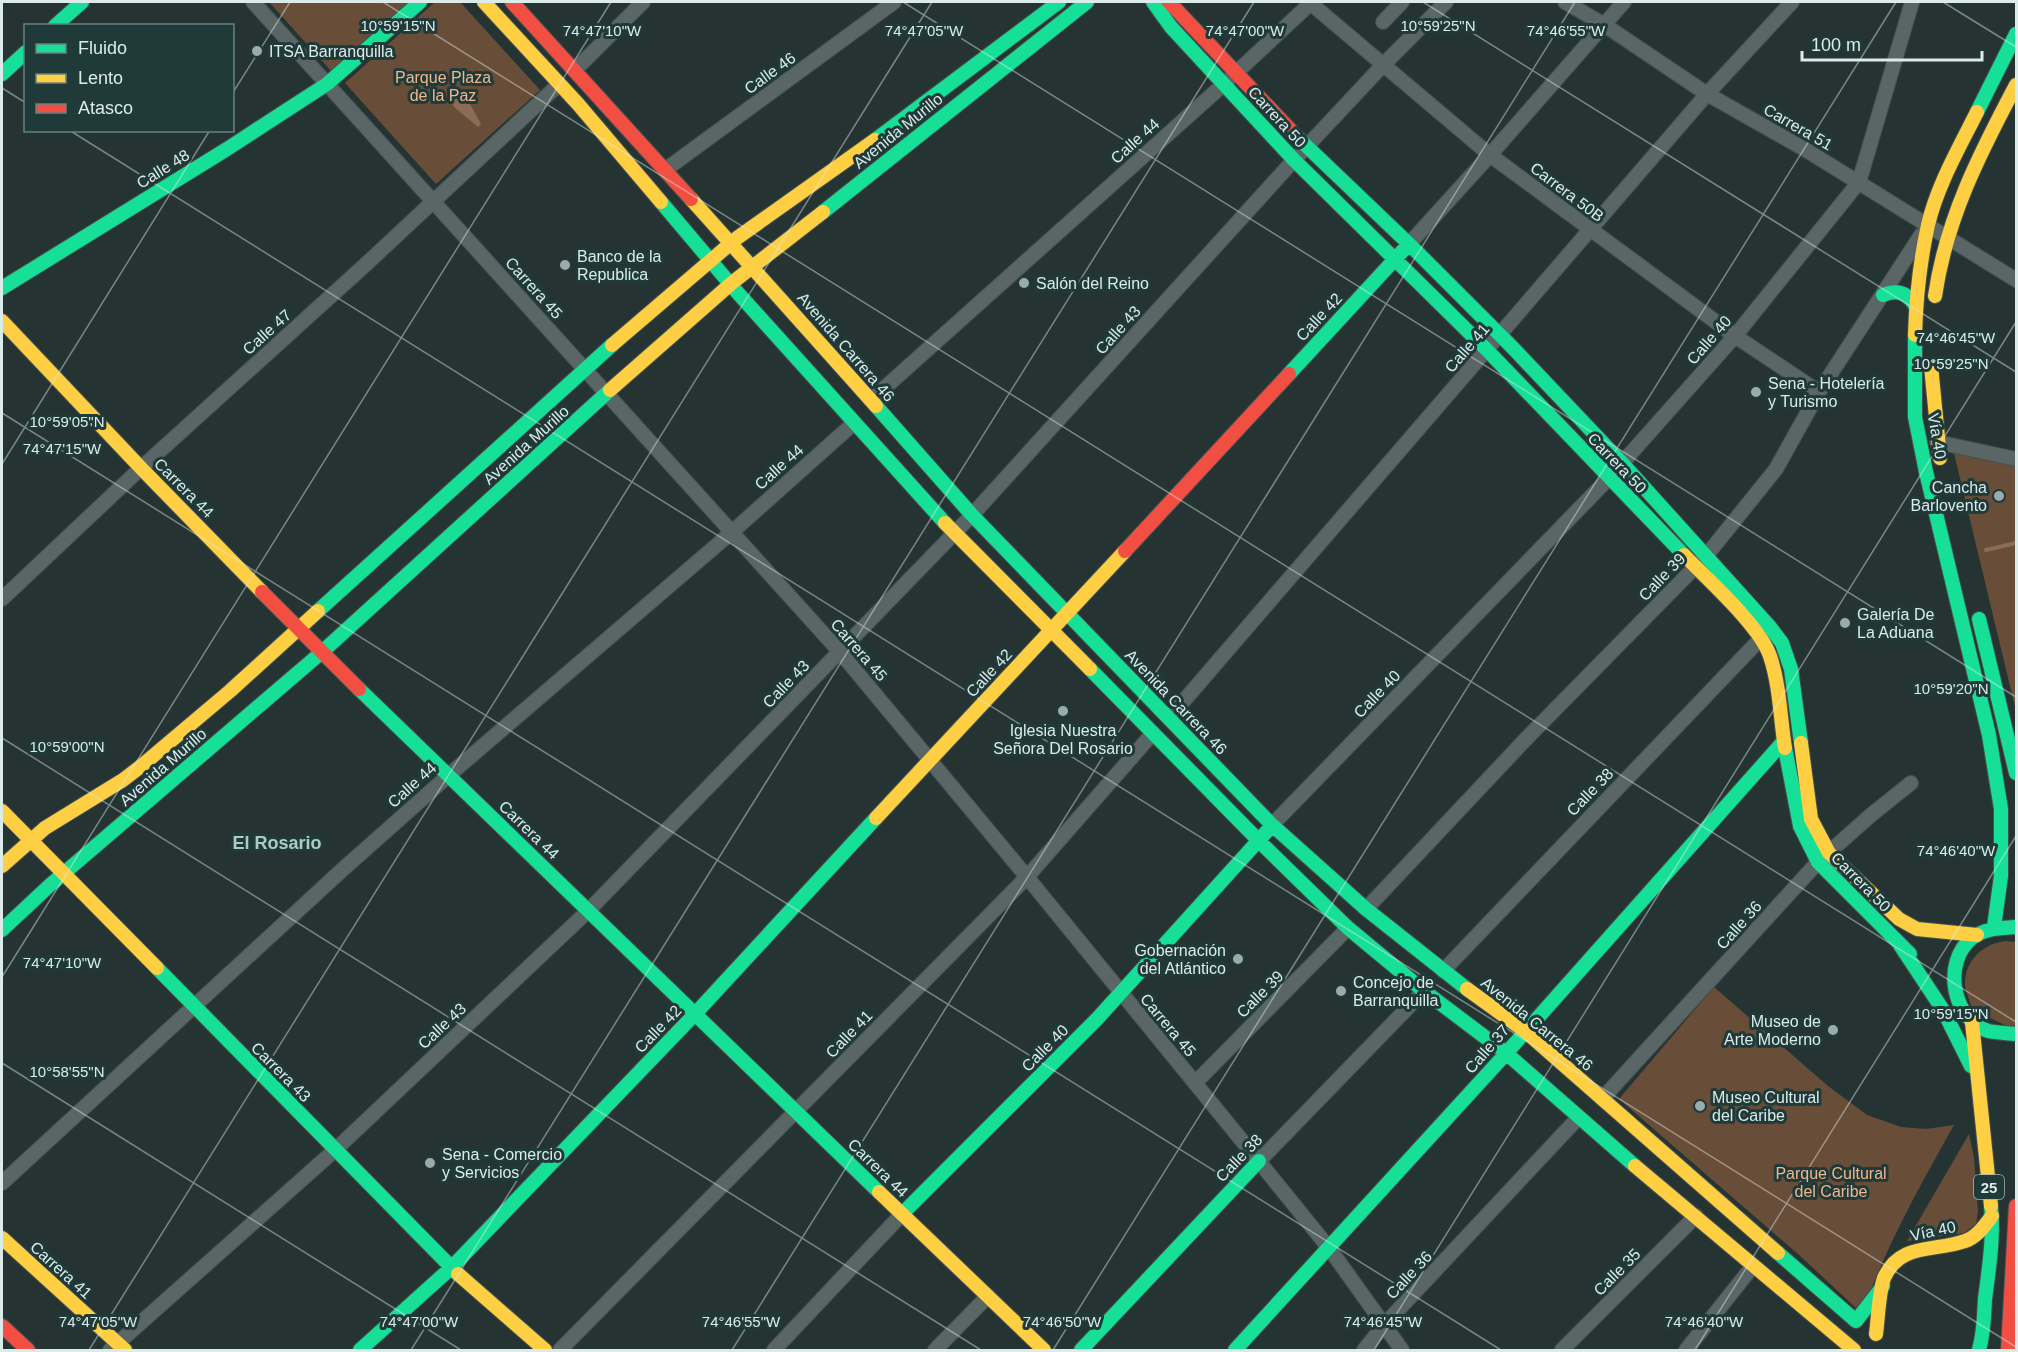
<svg xmlns="http://www.w3.org/2000/svg" width="2018" height="1352" font-family="Arial,sans-serif">
  <style>
    .green { fill: #684e39 }
    .water { fill: #8c6c54 }
    .lines { fill: none; stroke-linecap: round; stroke-linejoin: round }
    .stream { stroke: #8c6c54; stroke-width: 4 }
    .street-casing { stroke: #435150; stroke-width: 16 }
    .fast-casing { stroke: #435150; stroke-width: 16 }
    .slow-casing { stroke: #435150; stroke-width: 16 }
    .jam-casing { stroke: #435150; stroke-width: 16 }
    .street { stroke: #5a6565; stroke-width: 14 }
    .fast { stroke: #16e098; stroke-width: 14 }
    .slow { stroke: #ffcf43; stroke-width: 14 }
    .jam { stroke: #f24e42; stroke-width: 14 }
    .ticks { fill: none; stroke: #dbebea; stroke-width: 1.5; stroke-opacity: 0.45 }
    .poi-dot { fill: #9babaa; stroke: #1f3a39; stroke-width: 2 }
    .labels { text-anchor: middle; dominant-baseline: central; stroke-width: 6; stroke-linejoin: round; paint-order: stroke }
    .shield { fill: #1f3a39; stroke: #a3b6b5; stroke-width: 1.5 }
    .shield-label { font-size: 15px; font-weight: bold; fill: #dbebea }
    .poi-label { font-size: 16px; fill: #dbebea; stroke: #1f3a39; text-anchor: start }
    .street-label { font-size: 16px; fill: #dbebea; stroke: #1f3a39 }
    .park-label { font-size: 16px; fill: #f2b68a; stroke: #1f3a39 }
    .neighbourhood-label { font-size: 18px; font-weight: bold; fill: #abcbc9; stroke: #1f3a39 }
    .ticks-label { font-size: 15px; text-anchor: middle; fill: #dbebea; stroke: #1f3a39; stroke-width: 6; stroke-linejoin: round; paint-order: stroke }
  </style>
  <rect width="100%" height="100%" fill="#253433"/>
  <path class="green" d="M269,2h140l-77,70z
    M435,2h25l80,88 -104,94 -91,-101z
    M1953,449l63,12v250z
    M2005,941l11,1v85l-5,1 -39,-19c-2,-9 -8,-20 -7,-28 2,-23 19,-37 40,-40z
    M1714,987l114,99 39,29 34,12 25,2 28,-4c-33,59 -66,117 -89,181l-9,2 -58,-54 -179,-155z
    M1969,1134l5,23 4,54 -2,13 -12,9 -57,8z"/>
  <path class="water" d="M453,91l12,4 16,29 -3,3 -24,-20 -5,-12z"/>
  <g class="lines">
    <path class="stream" d="M1986,550l30,-7"/>
    <defs>
      <path id="street" d="M253,2l587,650 187,225 234,287 68,84 73,102
        M1309,2l181,153 245,181 84,56
        M1565,2l38,22 104,70 99,56 210,130
        M1383,22l19,-20
        M581,64l62,-62
        M665,170l229,-168
        M1409,244l81,-89 134,-153
        M871,400l353,-316 88,-82
        M1937,442l79,17
        M2,599l139,-131 223,-202 191,-178
        M1169,718l538,-624 85,-92
        M1272,825l336,-346 127,-143 124,-154 53,-180
        M1366,909l158,-168 182,-185 70,-87 43,-77 102,-157
        M1443,971l324,-339
        M1195,1083l153,-155
        M1602,1099l216,-237 53,-47 40,-32
        M1259,1161l165,-170
        M2,1183l340,-313 107,-95 283,-243 122,-109
        M110,1350l225,-200 253,-239 384,-396 322,-355 90,-96 62,-62
        M560,1350l467,-473 126,-144
        M774,1350l128,-136
        M935,1350l53,-54
        M1364,1350l20,-25 194,-207
        M1562,1350l134,-134
        M1686,1350l67,-84"/>
      <path id="fast" d="M1153,2l18,25 123,133 193,190 197,205
        M55,26l27,-24
        M2,74l24,-22
        M1977,112l39,-78
        M1298,138l111,106 104,104 109,115 148,164 12,16 9,26 10,74
        M875,140l184,-138
        M661,202l76,90 208,231
        M823,212l264,-210
        M2,288l225,-139 100,-65 93,-82
        M1883,295c15,-6 25,-2 33,12
        M1915,335v82l11,55 63,263 12,74v67l-7,51
        M1289,374l120,-130
        M876,406l96,109 300,310 94,84 101,80
        M318,611l294,-266
        M1979,619l37,154
        M1090,669l175,178 83,81 76,63 82,62 129,113
        M359,689l520,503
        M1785,748l15,78 18,36 92,92
        M2016,927c-16,1 -30,1 -44,11 -30,24 -20,81 16,93 9,2 19,2 28,3
        M2,930l47,-44 273,-234 288,-262
        M1900,945l43,65 28,56
        M157,968l301,306
        M902,1214l195,-195 172,-190
        M1778,1253l78,68 27,-35
        M360,1350l91,-82 243,-253 182,-197
        M1081,1350l178,-189
        M1235,1350l267,-292 282,-317
        M1979,1350c5,-17 5,-33 6,-51 4,-31 9,-62 6,-93"/>
      <path id="slow" d="M484,2l94,102 83,98
        M691,199l185,207
        M1935,296c11,-77 45,-143 81,-211
        M2,321l139,147 121,124
        M1915,335c1,-36 5,-74 13,-110 9,-39 31,-77 49,-113
        M612,345l125,-107 138,-98
        M1931,366l9,92
        M610,390l123,-108 90,-70
        M945,523l145,146
        M1684,555c24,25 76,71 86,101 10,30 10,61 15,92
        M1801,743l10,76 18,34 70,66 18,10 60,6
        M2,811l155,157
        M876,818l249,-267
        M2,866l43,-38 78,-48 17,-13 90,-76 88,-80
        M1467,989l58,42 253,222
        M1972,1022l19,184
        M1635,1166l219,184
        M879,1192l165,158
        M2,1238l123,112
        M458,1274l87,76
        M1876,1334c2,-15 3,-43 8,-56 16,-36 51,-26 81,-37 12,-4 20,-16 27,-25"/>
      <path id="jam" d="M512,2l179,197
        M1169,2l129,136
        M1125,551l164,-177
        M262,592l97,97
        M2,1326l26,24
        M2008,1350l8,-144"/>
    </defs>
    <use href="#street" class="street-casing"/>
    <use href="#fast" class="fast-casing"/>
    <use href="#slow" class="slow-casing"/>
    <use href="#jam" class="jam-casing"/>
    <use href="#street" class="street"/>
    <use href="#fast" class="fast"/>
    <use href="#slow" class="slow"/>
    <use href="#jam" class="jam"/>
  </g>
  <path class="ticks" d="M383,2l1633,1020M903,2l1113,695M1423,2l593,370M1943,2l73,45M2,88l24,15M232,94l58,-92M69,130l1947,1217M2,413l1499,937M2,464l208,-334M2,738l979,612M2,977l609,-975M2,1063l459,287M89,1350l843,-1348M411,1350l843,-1348M732,1350l843,-1348M1053,1350l843,-1348M1374,1350l642,-1028M1695,1350l321,-514"/>
  <g class="poi-dot">
    <circle cx="257" cy="51" r="6"/>
    <circle cx="565" cy="265" r="6"/>
    <circle cx="1024" cy="283" r="6"/>
    <circle cx="1756" cy="392" r="6"/>
    <circle cx="1999" cy="496" r="6"/>
    <circle cx="1845" cy="623" r="6"/>
    <circle cx="1063" cy="711" r="6"/>
    <circle cx="1238" cy="959" r="6"/>
    <circle cx="1341" cy="991" r="6"/>
    <circle cx="1833" cy="1030" r="6"/>
    <circle cx="1700" cy="1106" r="6"/>
    <circle cx="430" cy="1163" r="6"/>
  </g>
  <g class="labels">
    <rect class="shield" x="1974" y="1175" width="30" height="24" rx="4.5"/>
    <g class="shield-label">
      <text x="1989" y="1187">25</text>
    </g>
    <g class="poi-label">
      <text x="269" y="51">ITSA Barranquilla</text>
      <text x="577" y="256">Banco de la<tspan x="577" dy="18">Republica</tspan></text>
      <text x="1036" y="283">Salón del Reino</text>
      <text x="1768" y="383">Sena - Hotelería<tspan x="1768" dy="18">y Turismo</tspan></text>
      <text x="1987" y="487" text-anchor="end">Cancha<tspan x="1987" dy="18">Barlovento</tspan></text>
      <text x="1857" y="614">Galería De<tspan x="1857" dy="18">La Aduana</tspan></text>
      <text x="1063" y="730" text-anchor="middle">Iglesia Nuestra<tspan x="1063" dy="18">Señora Del Rosario</tspan></text>
      <text x="1226" y="950" text-anchor="end">Gobernación<tspan x="1226" dy="18">del Atlántico</tspan></text>
      <text x="1353" y="982">Concejo de<tspan x="1353" dy="18">Barranquilla</tspan></text>
      <text x="1821" y="1021" text-anchor="end">Museo de<tspan x="1821" dy="18">Arte Moderno</tspan></text>
      <text x="1712" y="1097">Museo Cultural<tspan x="1712" dy="18">del Caribe</tspan></text>
      <text x="442" y="1154">Sena - Comercio<tspan x="442" dy="18">y Servicios</tspan></text>
    </g>
    <g class="street-label">
      <text transform="translate(770 73) rotate(-36)">Calle 46</text>
      <text transform="translate(1277 117) rotate(47)">Carrera 50</text>
      <text transform="translate(1798 127) rotate(30)">Carrera 51</text>
      <text transform="translate(898 131) rotate(-39)">Avenida Murillo</text>
      <text transform="translate(1135 141) rotate(-42)">Calle 44</text>
      <text transform="translate(163 169) rotate(-32)">Calle 48</text>
      <text transform="translate(1567 192) rotate(37)">Carrera 50B</text>
      <text transform="translate(534 288) rotate(48)">Carrera 45</text>
      <text transform="translate(1319 317) rotate(-47)">Calle 42</text>
      <text transform="translate(1118 330) rotate(-48)">Calle 43</text>
      <text transform="translate(267 332) rotate(-42)">Calle 47</text>
      <text transform="translate(1709 340) rotate(-49)">Calle 40</text>
      <text transform="translate(846 347) rotate(49)">Avenida Carrera 46</text>
      <text transform="translate(1467 348) rotate(-49)">Calle 41</text>
      <text transform="translate(1937 436) rotate(80)">Vía 40</text>
      <text transform="translate(526 445) rotate(-42)">Avenida Murillo</text>
      <text transform="translate(1617 463) rotate(46)">Carrera 50</text>
      <text transform="translate(779 467) rotate(-42)">Calle 44</text>
      <text transform="translate(184 488) rotate(45)">Carrera 44</text>
      <text transform="translate(1662 577) rotate(-46)">Calle 39</text>
      <text transform="translate(859 650) rotate(49)">Carrera 45</text>
      <text transform="translate(989 673) rotate(-47)">Calle 42</text>
      <text transform="translate(786 684) rotate(-46)">Calle 43</text>
      <text transform="translate(1377 694) rotate(-46)">Calle 40</text>
      <text transform="translate(1176 702) rotate(46)">Avenida Carrera 46</text>
      <text transform="translate(163 767) rotate(-41)">Avenida Murillo</text>
      <text transform="translate(412 785) rotate(-42)">Calle 44</text>
      <text transform="translate(1590 792) rotate(-46)">Calle 38</text>
      <text transform="translate(529 830) rotate(44)">Carrera 44</text>
      <text transform="translate(1861 882) rotate(45)">Carrera 50</text>
      <text transform="translate(1739 925) rotate(-48)">Calle 36</text>
      <text transform="translate(1260 994) rotate(-45)">Calle 39</text>
      <text transform="translate(1537 1024) rotate(39)">Avenida Carrera 46</text>
      <text transform="translate(1168 1025) rotate(50)">Carrera 45</text>
      <text transform="translate(442 1026) rotate(-43)">Calle 43</text>
      <text transform="translate(658 1029) rotate(-46)">Calle 42</text>
      <text transform="translate(849 1034) rotate(-46)">Calle 41</text>
      <text transform="translate(1045 1048) rotate(-45)">Calle 40</text>
      <text transform="translate(1487 1049) rotate(-49)">Calle 37</text>
      <text transform="translate(281 1072) rotate(45)">Carrera 43</text>
      <text transform="translate(1239 1158) rotate(-46)">Calle 38</text>
      <text transform="translate(878 1168) rotate(44)">Carrera 44</text>
      <text transform="translate(1933 1231) rotate(-12)">Vía 40</text>
      <text transform="translate(61 1270) rotate(42)">Carrera 41</text>
      <text transform="translate(1617 1272) rotate(-45)">Calle 35</text>
      <text transform="translate(1409 1275) rotate(-47)">Calle 36</text>
    </g>
    <g class="park-label">
      <text x="443" y="77">Parque Plaza<tspan x="443" dy="18">de la Paz</tspan></text>
      <text x="1831" y="1173">Parque Cultural<tspan x="1831" dy="18">del Caribe</tspan></text>
    </g>
    <g class="neighbourhood-label">
      <text x="277" y="843">El Rosario</text>
    </g>
  </g>
  <g class="ticks-label">
    <text x="398" y="31">10°59'15"N</text>
    <text x="1438" y="31">10°59'25"N</text>
    <text x="602" y="36">74°47'10"W</text>
    <text x="924" y="36">74°47'05"W</text>
    <text x="1245" y="36">74°47'00"W</text>
    <text x="1566" y="36">74°46'55"W</text>
    <text x="1956" y="343">74°46'45"W</text>
    <text x="1951" y="369">10°59'25"N</text>
    <text x="67" y="427">10°59'05"N</text>
    <text x="62" y="454">74°47'15"W</text>
    <text x="1951" y="694">10°59'20"N</text>
    <text x="67" y="752">10°59'00"N</text>
    <text x="1956" y="856">74°46'40"W</text>
    <text x="62" y="968">74°47'10"W</text>
    <text x="1951" y="1019">10°59'15"N</text>
    <text x="67" y="1077">10°58'55"N</text>
    <text x="98" y="1327">74°47'05"W</text>
    <text x="419" y="1327">74°47'00"W</text>
    <text x="741" y="1327">74°46'55"W</text>
    <text x="1062" y="1327">74°46'50"W</text>
    <text x="1383" y="1327">74°46'45"W</text>
    <text x="1704" y="1327">74°46'40"W</text>
  </g>
  <rect width="2018" height="1352" fill="none" stroke="#dbebea" stroke-width="6"/>
  <rect x="24" y="24" width="210" height="108" fill="#1f3a39" stroke="#6a8180" stroke-width="1.5"/>
  <rect x="36" y="44" width="30" height="9" fill="#16e098" stroke="#6a8180" stroke-width="1.5"/>
  <text x="78" y="54" font-size="18" fill="#dbebea">Fluido</text>
  <rect x="36" y="74" width="30" height="9" fill="#ffcf43" stroke="#6a8180" stroke-width="1.5"/>
  <text x="78" y="84" font-size="18" fill="#dbebea">Lento</text>
  <rect x="36" y="104" width="30" height="9" fill="#f24e42" stroke="#6a8180" stroke-width="1.5"/>
  <text x="78" y="114" font-size="18" fill="#dbebea">Atasco</text>
  <path d="M1802 51v9h180v-9" fill="none" stroke="#dbebea" stroke-width="3"/>
  <text x="1811" y="51" font-size="18" fill="#dbebea" stroke="#1f3a39" stroke-width="4.5" paint-order="stroke">100 m</text>
</svg>
